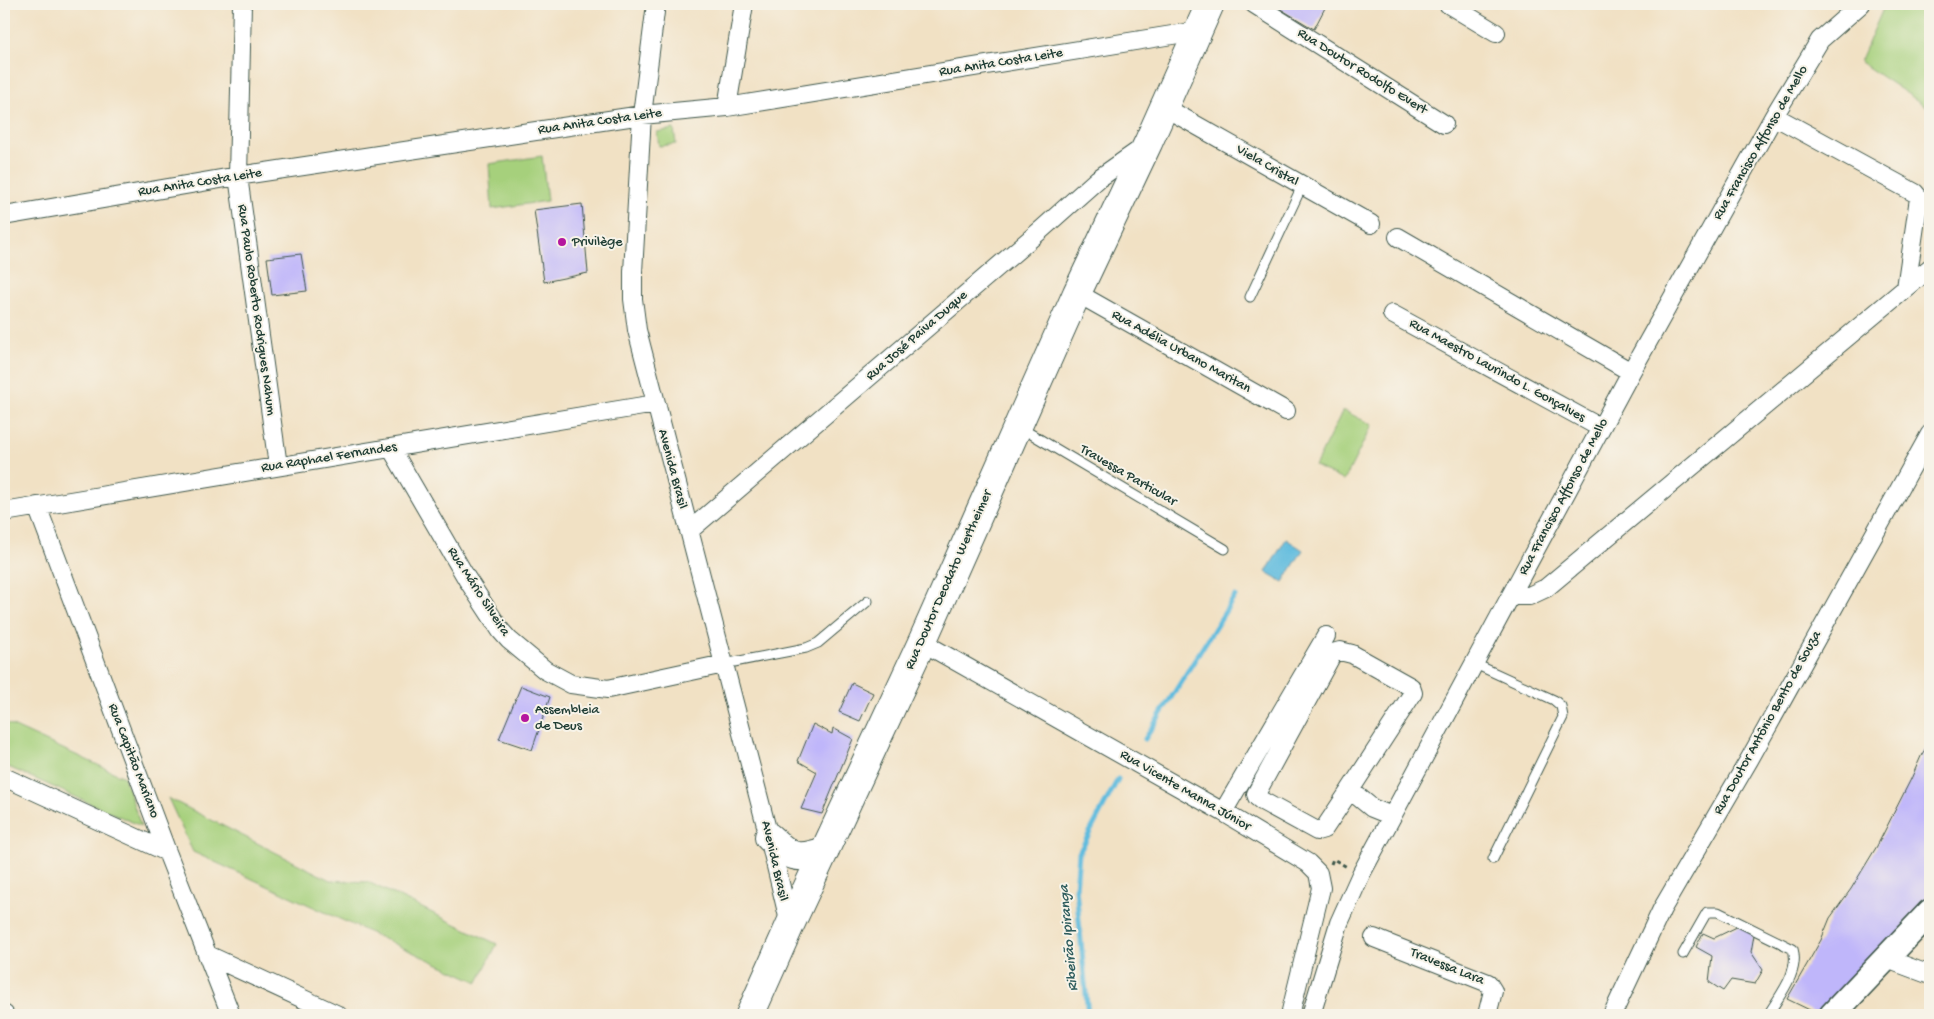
<svg xmlns="http://www.w3.org/2000/svg" width="1934" height="1019" font-family="'Gochi Hand',sans-serif">
  <style>
    .green { fill: #a6d07c; stroke: #628658 }
    .water { fill: #60bcde; stroke: #407c89 }
    .lines { fill: none; stroke-linecap: round; stroke-linejoin: round }
    .stream { stroke: #60bcde; stroke-width: 5 }
    .building { fill: #bfb6fa }
    .service-casing { stroke: #3e564a; stroke-width: 11 }
    .minor-casing { stroke: #3e564a; stroke-width: 20 }
    .secondary-casing { stroke: #3e564a; stroke-width: 28 }
    .primary-casing { stroke: #3e564a; stroke-width: 30 }
    .path { stroke: #3e564a; stroke-width: 3; stroke-dasharray: 4 4; stroke-linecap: butt }
    .service { stroke: #fff; stroke-width: 9 }
    .minor { stroke: #fff; stroke-width: 18 }
    .secondary { stroke: #fff; stroke-width: 25 }
    .primary { stroke: #fff; stroke-width: 28 }
    .poi-dot { fill: #b5179e; stroke: #f7f3e8; stroke-width: 2 }
    .labels { text-anchor: middle; dominant-baseline: central; stroke-width: 4; stroke-linejoin: round; paint-order: stroke }
    .street-label { font-size: 14px; fill: #1f3d34; stroke: #f7f3e8 }
    .poi-label { font-size: 14px; fill: #1f3d34; stroke: #f7f3e8; text-anchor: start }
    .water-label { font-size: 15px; font-style: italic; fill: #2f5d5e; stroke: #f7f3e8 }
  </style>
  <rect width="100%" height="100%" fill="#f7f3e8"/>
  <filter id="ink" filterUnits="userSpaceOnUse"><feTurbulence type="fractalNoise" baseFrequency=".02" numOctaves="2"/><feDisplacementMap in="SourceGraphic" scale="10" xChannelSelector="R" yChannelSelector="G"/><feConvolveMatrix kernelMatrix="1 2 1 2 8 2 1 2 1" color-interpolation-filters="sRGB"/></filter>
  <filter id="wash" filterUnits="userSpaceOnUse"><feTurbulence type="fractalNoise" baseFrequency=".0096" numOctaves="4" result="noise"/><feDisplacementMap in="SourceGraphic" scale="20" xChannelSelector="R" yChannelSelector="G"/><feGaussianBlur stdDeviation="1.12" result="paint"/><feColorMatrix in="noise" values="0 0 0 0 0 0 0 0 0 0 0 0 0 0 0 0 0 1.4 0 .05"/><feComposite in="paint" operator="in"/></filter>
  <g filter="url(#wash)">
    <rect width="100%" height="100%" fill="#f1e1c4"/>
    <path class="green" d="M1885,4h45v105l-70,-47z
      M674,129l2,15 -17,2 -2,-14z
      M542,156l5,45 -55,8 -3,-45z
      M1343,410l29,15 -28,56 -29,-15z
      M4,722l120,55 17,49 -137,-61z
      M168,798l162,82 38,2 129,62 -19,38 -285,-130z"/>
    <path class="water" d="M1286,539l17,11 -20,32 -17,-10z"/>
    <g class="lines">
      <path class="stream" d="M1145,739l90,-143
        M1088,1015l-12,-127 3,-35 39,-74"/>
    </g>
    <g id="blocks">
      <path class="building" d="M1272,4h55l-13,25z
        M582,204l6,69 -44,9 -10,-72z
        M301,254l6,37 -35,4 -5,-37z
        M852,683l21,10 -13,28 -21,-9z
        M521,686l29,11 -18,53 -33,-11z
        M813,724l19,10 1,-6 20,11 -31,75 -21,-5 16,-37 -19,-11z
        M1930,742v159l-110,114 -33,-16 34,-59 9,-22 21,-29 26,-43 34,-67 11,-25z
        M1741,925l13,10 -3,17 12,18 -8,14 -24,-4 -8,11 -14,-9 3,-26 -16,-9 7,-14 11,5z"/>
    </g>
  </g>
  <g filter="url(#ink)">
    <use href="#blocks" fill-opacity="0" stroke="#3e564a" stroke-width="1"/>
    <g class="lines">
      <defs>
        <path id="service" d="M1250,297l52,-111
          M1021,428l204,121
          M1473,663l81,37 7,6 2,11 -70,142
          M724,664l82,-16 12,-5 50,-42
          M1683,954l24,-42h11l75,37c7,23 -14,47 -25,66"/>
        <path id="minor" d="M242,4l-4,172 40,290
          M656,4l-14,111 -9,157v27l4,31 132,507 21,88
          M1254,4l190,120
          M1448,4l48,29
          M727,107l17,-103
          M1164,107l207,117
          M1774,116l130,71 11,6 4,5 -13,90
          M4,216l234,-40 404,-61 85,-8 470,-76
          M1398,237l233,135
          M1077,293l209,118
          M1392,314l209,114
          M391,448l76,131 34,52 8,9 36,30 26,14 37,5 116,-25
          M37,506l130,346 64,163
          M4,512l651,-108
          M689,531l353,-302 56,-50 47,-33
          M1511,596h18l17,-8 384,-320
          M922,642l301,170 85,51 10,10 3,15 -31,127
          M4,777l163,75
          M1350,790l63,-97 -2,-6 -59,-33 -12,-3 -7,2 -77,141 1,3 5,4 55,30 7,-2 26,-39 22,18 20,8
          M1223,812l103,-176
          M1374,938l114,45 5,8 -6,24
          M208,955l130,60
          M1887,959l43,16
          M4,1014l1,1
          M1311,1015l28,-92 22,-49 270,-502 143,-256 46,-76 41,-36
          M1612,1015l50,-106 87,-149 181,-326"/>
        <path id="secondary" d="M1832,1015l98,-103"/>
        <path id="primary" d="M769,837c22,20 26,24 56,14
          M750,1015l40,-90 132,-283 155,-349 71,-150 62,-139"/>
      </defs>
      <use href="#service" class="service-casing"/>
      <use href="#minor" class="minor-casing"/>
      <use href="#secondary" class="secondary-casing"/>
      <use href="#primary" class="primary-casing"/>
      <path class="path" d="M1331,864l2,-5 14,8"/>
      <use href="#service" class="service"/>
      <use href="#minor" class="minor"/>
      <use href="#secondary" class="secondary"/>
      <use href="#primary" class="primary"/>
    </g>
  </g>
  <g class="poi-dot">
    <circle cx="562" cy="242" r="5"/>
    <circle cx="525" cy="718" r="5"/>
  </g>
  <g class="labels">
    <g class="street-label">
      <text transform="translate(1001 63) rotate(-9)">Rua Anita Costa Leite</text>
      <text transform="translate(1362 72) rotate(32)">Rua Doutor Rodolfo Evert</text>
      <text transform="translate(600 122) rotate(-8)">Rua Anita Costa Leite</text>
      <text transform="translate(1761 143) rotate(-60)">Rua Francisco Affonso de Mello</text>
      <text transform="translate(1267 166) rotate(30)">Viela Cristal</text>
      <text transform="translate(200 183) rotate(-9)">Rua Anita Costa Leite</text>
      <text transform="translate(256 310) rotate(82)">Rua Paulo Roberto Rodrigues Nahum</text>
      <text transform="translate(917 336) rotate(-41)">Rua José Paiva Duque</text>
      <text transform="translate(1181 352) rotate(29)">Rua Adélia Urbano Maritan</text>
      <text transform="translate(1497 371) rotate(29)">Rua Maestro Laurindo L. Gonçalves</text>
      <text transform="translate(329 458) rotate(-9)">Rua Raphael Fernandes</text>
      <text transform="translate(672 469) rotate(75)">Avenida Brasil</text>
      <text transform="translate(1128 476) rotate(30)">Travessa Particular</text>
      <text transform="translate(1564 497) rotate(-62)">Rua Francisco Affonso de Mello</text>
      <text transform="translate(949 580) rotate(-66)">Rua Doutor Deodato Wertheimer</text>
      <text transform="translate(478 592) rotate(57)">Rua Mário Silveira</text>
      <text transform="translate(1768 723) rotate(-61)">Rua Doutor Antônio Bento de Souza</text>
      <text transform="translate(133 761) rotate(69)">Rua Capitão Mariano</text>
      <text transform="translate(1185 791) rotate(30)">Rua Vicente Manna Júnior</text>
      <text transform="translate(774 861) rotate(77)">Avenida Brasil</text>
      <text transform="translate(1447 967) rotate(22)">Travessa Lara</text>
    </g>
    <g class="poi-label">
      <text x="572" y="242">Privilège</text>
      <text x="535" y="710">Assembleia<tspan x="535" dy="16">de Deus</tspan></text>
    </g>
    <g class="water-label">
      <text transform="translate(1069 938) rotate(-95)">Ribeirão Ipiranga</text>
    </g>
  </g>
  <rect width="1934" height="1019" fill="none" stroke="#f7f3e8" stroke-width="20"/>
</svg>
